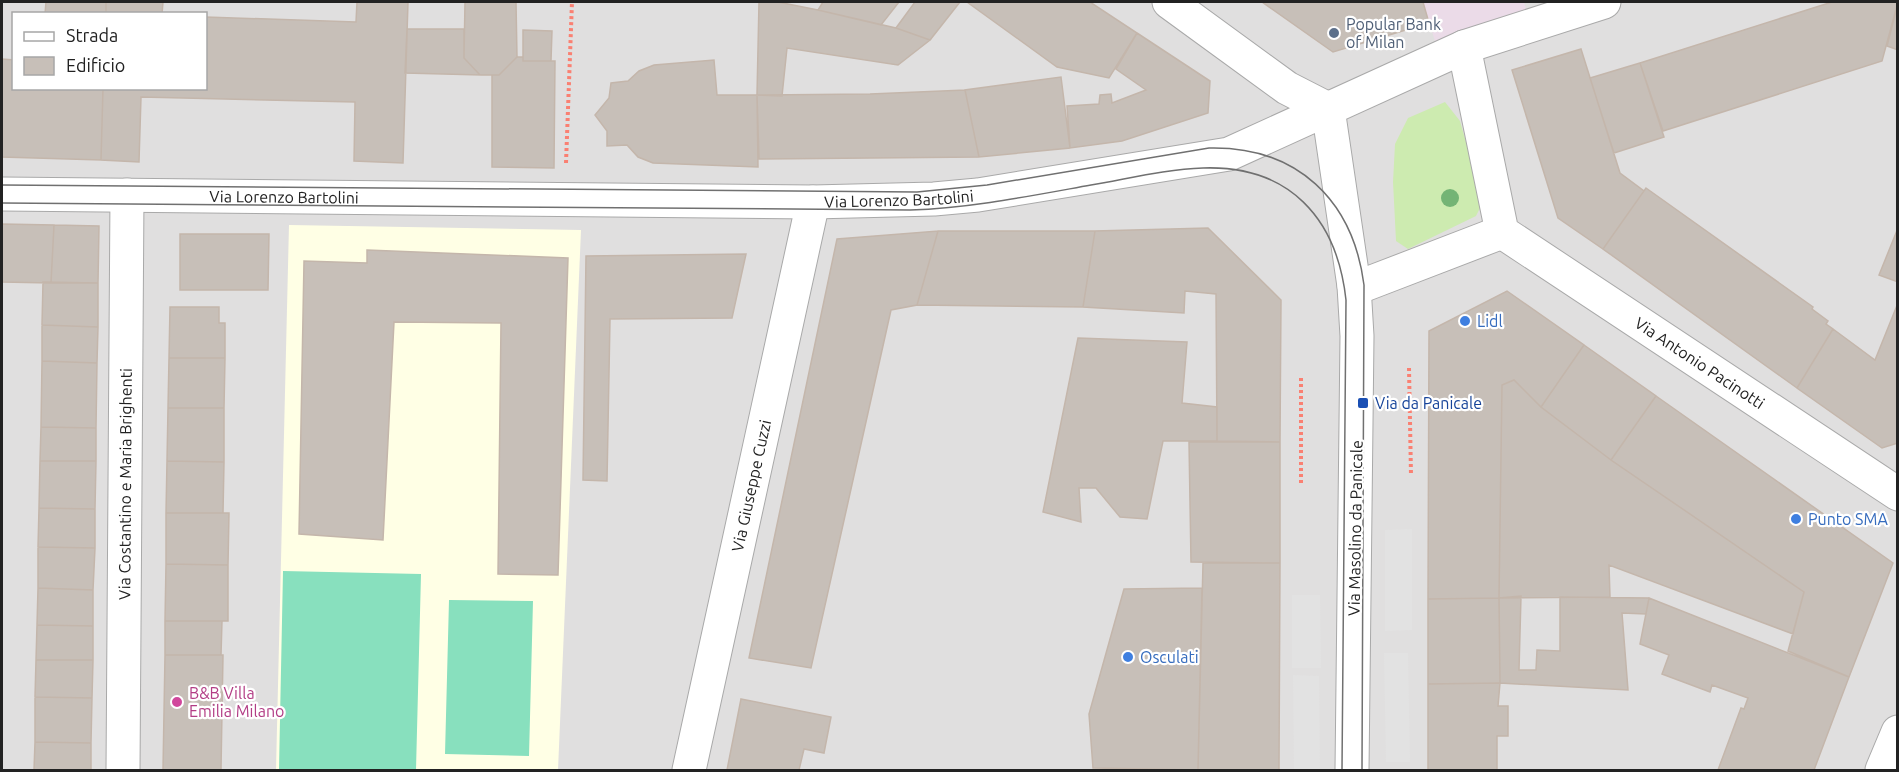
<svg xmlns="http://www.w3.org/2000/svg" width="1899" height="772" font-family="Ubuntu,sans-serif">
  <style>
    .residential { fill: #e0dfdf; fill-rule: evenodd }
    .industrial { fill: #ebdbe8 }
    .education { fill: #ffffe5 }
    .grass { fill: #cdebb0 }
    .pitch { fill: #88e0be }
    .parking { fill: #e2e2e2 }
    .building { fill: #c7bfb8; stroke: #c4b6ab; stroke-width: 1.5 }
    .lines { fill: none; stroke-linecap: round; stroke-linejoin: round }
    .minor-casing { stroke: #a9a9a9; stroke-width: 35 }
    .path { stroke: #fa8072; stroke-width: 4; stroke-dasharray: 3 3; stroke-linecap: butt }
    .minor { stroke: #fff; stroke-width: 33 }
    .tram { stroke: #707070; stroke-width: 1.5 }
    .tree { fill: #74b475 }
    .service-dot { fill: #5c6f8a; stroke: #fff; stroke-width: 2 }
    .shop-dot { fill: #3f7fe0; stroke: #fff; stroke-width: 2 }
    .transit-dot { fill: #1a4fb4; stroke: #fff; stroke-width: 2 }
    .hotel-dot { fill: #d1479c; stroke: #fff; stroke-width: 2 }
    .labels { text-anchor: middle; dominant-baseline: central; stroke-width: 4.5; stroke-linejoin: round; paint-order: stroke }
    .service-label { font-size: 16px; fill: #4e5e75; stroke: #fff; text-anchor: start }
    .street-label { font-size: 16px; fill: #222; stroke: #fff }
    .shop-label { font-size: 16px; fill: #366cbe; stroke: #fff; text-anchor: start }
    .transit-label { font-size: 16px; fill: #164399; stroke: #fff; text-anchor: start }
    .hotel-label { font-size: 16px; fill: #b23c85; stroke: #fff; text-anchor: start }
  </style>
  <rect width="100%" height="100%" fill="#f2efe9"/>
  <path class="residential" d="M2,2h1602l-276,107 -85,40 -265,46 -976,-1zM14,14h192v74h-192z
    M1619,2h278v768h-1895v-572l808,6 421,-47z"/>
  <path class="industrial" d="M1423,2h101l6,21 -91,31z"/>
  <path class="education" d="M289,225l292,5 -23,540h-282z"/>
  <path class="grass" d="M1445,102l15,19 23,81 -7,14 -68,33 -12,-8 -3,-59 2,-38 13,-26z"/>
  <path class="pitch" d="M283,571l138,3 -5,196h-137z
    M449,600l84,1 -4,155 -84,-2z"/>
  <path class="parking" d="M1412,529v101l-27,1v-101z
    M1292,595h28l1,73h-29z
    M1384,653h24l2,109h-24z
    M1293,675l26,1 1,94h-26z"/>
  <path class="building" d="M46,2h60v12h-61z
    M106,2h57l-1,12h-56z
    M357,2h51l-5,161 -49,-2 1,-59 -214,-5 -2,65 -38,-2 2,-72h103v-71l150,5z
    M465,2h51l1,55 -18,18h-19l-16,-17z
    M759,2h19l40,8 78,18 34,12 -32,25 -111,-17 -5,48 -25,-1z
    M823,2h76l-18,23 -63,-15z
    M915,2h45l-30,38 -34,-12z
    M967,2h123l47,31 -28,45 -52,-11z
    M1262,2h161l6,21 -96,29z
    M1832,2h66l-16,59 -219,70 -23,-68z
    M1898,3v47l-11,-4z
    M407,29h57v29l16,17 -75,-2z
    M523,30l29,1 -1,30h-28z
    M1137,33l73,48 -2,32 -86,28 -52,7 -3,-42 32,-2 1,-9 11,-1 1,9 34,-13 -30,-21z
    M1581,49l39,124 24,18 -41,58 -45,-31 -46,-148z
    M517,57h6v4h32l-1,107 -62,-1v-92h7z
    M2,59l12,1v28h89l-2,72 -99,-3z
    M714,60l3,35h40l1,72 -105,-4 -15,-6 -11,-12 -20,1v-15l-12,-16 14,-17 2,-15 17,-2 11,-10 15,-6z
    M1640,63l24,74 -50,16 -24,-75z
    M1061,77l9,71 -91,9 -14,-67z
    M965,90l14,67 -220,2 -2,-64 113,-1z
    M1646,188l167,119 -1,2 16,12 -2,3 7,5 -36,59 -194,-139z
    M2,224l52,1 -3,58 -49,-1z
    M54,225l45,1 -1,57h-47z
    M1208,228l73,72 -1,142 -63,-1 -1,-147 -31,-3 -1,22 -101,-6 12,-76z
    M1898,228v54l-19,-7z
    M938,231l-21,74 -26,5 -80,358 -62,-10 88,-419z
    M938,231h157l-12,76 -166,-2z
    M180,234h89l-1,56h-88z
    M367,250l201,8 -10,317 -60,-1 3,-251 -107,-1 -11,218 -84,-6 5,-273 63,2z
    M746,254l-14,64 -122,1 -3,162 -24,-1 3,-224z
    M43,282l55,1v44l-56,-2z
    M1507,291l77,54 -43,62 -27,-27 -12,5 -3,213 -71,1 1,-268z
    M1898,303v140l-16,5 -85,-60 36,-59 42,31z
    M170,307h49v16h6v35h-56z
    M42,325l56,2 -1,36 -55,-2z
    M1078,338l109,4 -5,61 35,4v34h-54l-16,78 -27,-2 -24,-29h-17l2,34 -38,-10z
    M1584,345l72,51 -45,64 -70,-53z
    M169,358h56l-1,50h-56z
    M42,361l55,2 -1,65 -55,-1z
    M1514,380l27,27 70,53 193,132 -11,42 -184,-69 1,32 -111,1 3,-213z
    M1656,396l237,167 -44,114 -61,-26 16,-59 -193,-132z
    M168,408h56v54l-57,-1z
    M41,427l55,1v33h-56z
    M1189,442h91v121l-89,-1z
    M40,461h56l-1,48 -56,-1z
    M167,461l57,1 -1,51h-57z
    M39,508l56,1v39l-57,-1z
    M166,513h63l-1,52 -62,-1z
    M38,547l57,1 -2,42 -55,-2z
    M1203,563h77l-1,207h-81z
    M166,564l62,1v56h-63z
    M38,588l55,2v36l-56,-1z
    M1202,588l-4,182 -105,-2 -4,-54 35,-125z
    M1521,596l-2,74h17l1,-20 23,1v-54l89,1 -3,16 -24,-1 6,77 -128,-7 -1,-85z
    M1499,598l1,85 -72,1v-85z
    M1649,598l200,79 -35,93h-96l23,-62 3,1 4,-11 -36,-13 -2,7 -48,-18 7,-19 -29,-11z
    M165,621h57l-1,34h-56z
    M37,625l56,1v34h-57z
    M165,655h58l-2,115h-58z
    M36,660h57l-1,38 -57,-1z
    M1500,683l-2,23h10v30h-11v34h-69v-86z
    M35,697l57,1 -1,45 -56,-1z
    M741,699l90,18 -7,36 -20,-4 -5,21h-72z
    M35,742l56,1v27h-57z"/>
  <g class="lines">
    <defs>
      <g id="minor">
        <path d="M1169,2l118,86 41,21"/>
        <path id="s1" d="M1464,47l38,185 396,262"/>
        <path d="M1328,109l26,177 3,50 -5,434"/>
        <path id="s2" d="M2,194l811,8 121,-3 44,-4 251,-41 235,-107 140,-45"/>
        <path d="M1354,286l10,-1 138,-53"/>
        <path id="s3" d="M123,770l4,-575"/>
        <path id="s4" d="M689,770l124,-568"/>
        <path d="M1882,770l16,-38"/>
      </g>
    </defs>
    <use href="#minor" class="minor-casing"/>
    <path class="path" d="M566,163l6,-161
      M1409,368l2,107
      M1301,378v105"/>
    <use href="#minor" class="minor"/>
    <path class="tram" d="M2,185l915,7 70,-7 222,-37c88,-2 144,52 155,137l-2,485
      M2,203l908,7c61,-2 120,-14 181,-25 36,-6 75,-16 112,-17 86,-3 134,50 143,132l-4,470"/>
  </g>
  <circle class="tree" cx="1450" cy="198" r="9"/>
  <circle class="service-dot" cx="1334" cy="33" r="6"/>
  <g class="shop-dot">
    <circle cx="1465" cy="321" r="6"/>
    <circle cx="1796" cy="519" r="6"/>
    <circle cx="1128" cy="657" r="6"/>
  </g>
  <rect class="transit-dot" x="1357" y="397" width="12" height="12" rx="3"/>
  <circle class="hotel-dot" cx="177" cy="702" r="6"/>
  <g class="labels">
    <g class="service-label">
      <text x="1346" y="24">Popular Bank<tspan x="1346" dy="18">of Milan</tspan></text>
    </g>
    <g class="street-label">
      <text stroke="none"><textPath href="#s2" startOffset="282">Via Lorenzo Bartolini</textPath></text>
      <text stroke="none"><textPath href="#s2" startOffset="897">Via Lorenzo Bartolini</textPath></text>
      <text stroke="none"><textPath href="#s1" startOffset="426">Via Antonio Pacinotti</textPath></text>
      <text stroke="none"><textPath href="#s3" startOffset="286">Via Costantino e Maria Brighenti</textPath></text>
      <text stroke="none"><textPath href="#s4" startOffset="291">Via Giuseppe Cuzzi</textPath></text>
      <text transform="translate(1355 528) rotate(-89)">Via Masolino da Panicale</text>
    </g>
    <g class="shop-label">
      <text x="1477" y="321">Lidl</text>
      <text x="1808" y="519">Punto SMA</text>
      <text x="1140" y="657">Osculati</text>
    </g>
    <g class="transit-label">
      <text x="1375" y="403">Via da Panicale</text>
    </g>
    <g class="hotel-label">
      <text x="189" y="693">B&amp;B Villa<tspan x="189" dy="18">Emilia Milano</tspan></text>
    </g>
  </g>
  <rect width="1899" height="772" fill="none" stroke="#222222" stroke-width="6"/>
  <rect x="12" y="12" width="195" height="78" fill="#ffffff" stroke="#a7a7a7" stroke-width="1.5"/>
  <rect x="24" y="32" width="30" height="9" fill="#ffffff" stroke="#a7a7a7" stroke-width="1.5"/>
  <text x="66" y="42" font-size="18" fill="#222222">Strada</text>
  <rect x="24" y="57" width="30" height="18" fill="#c7bfb8" stroke="#a7a7a7" stroke-width="1.5"/>
  <text x="66" y="72" font-size="18" fill="#222222">Edificio</text>
</svg>
